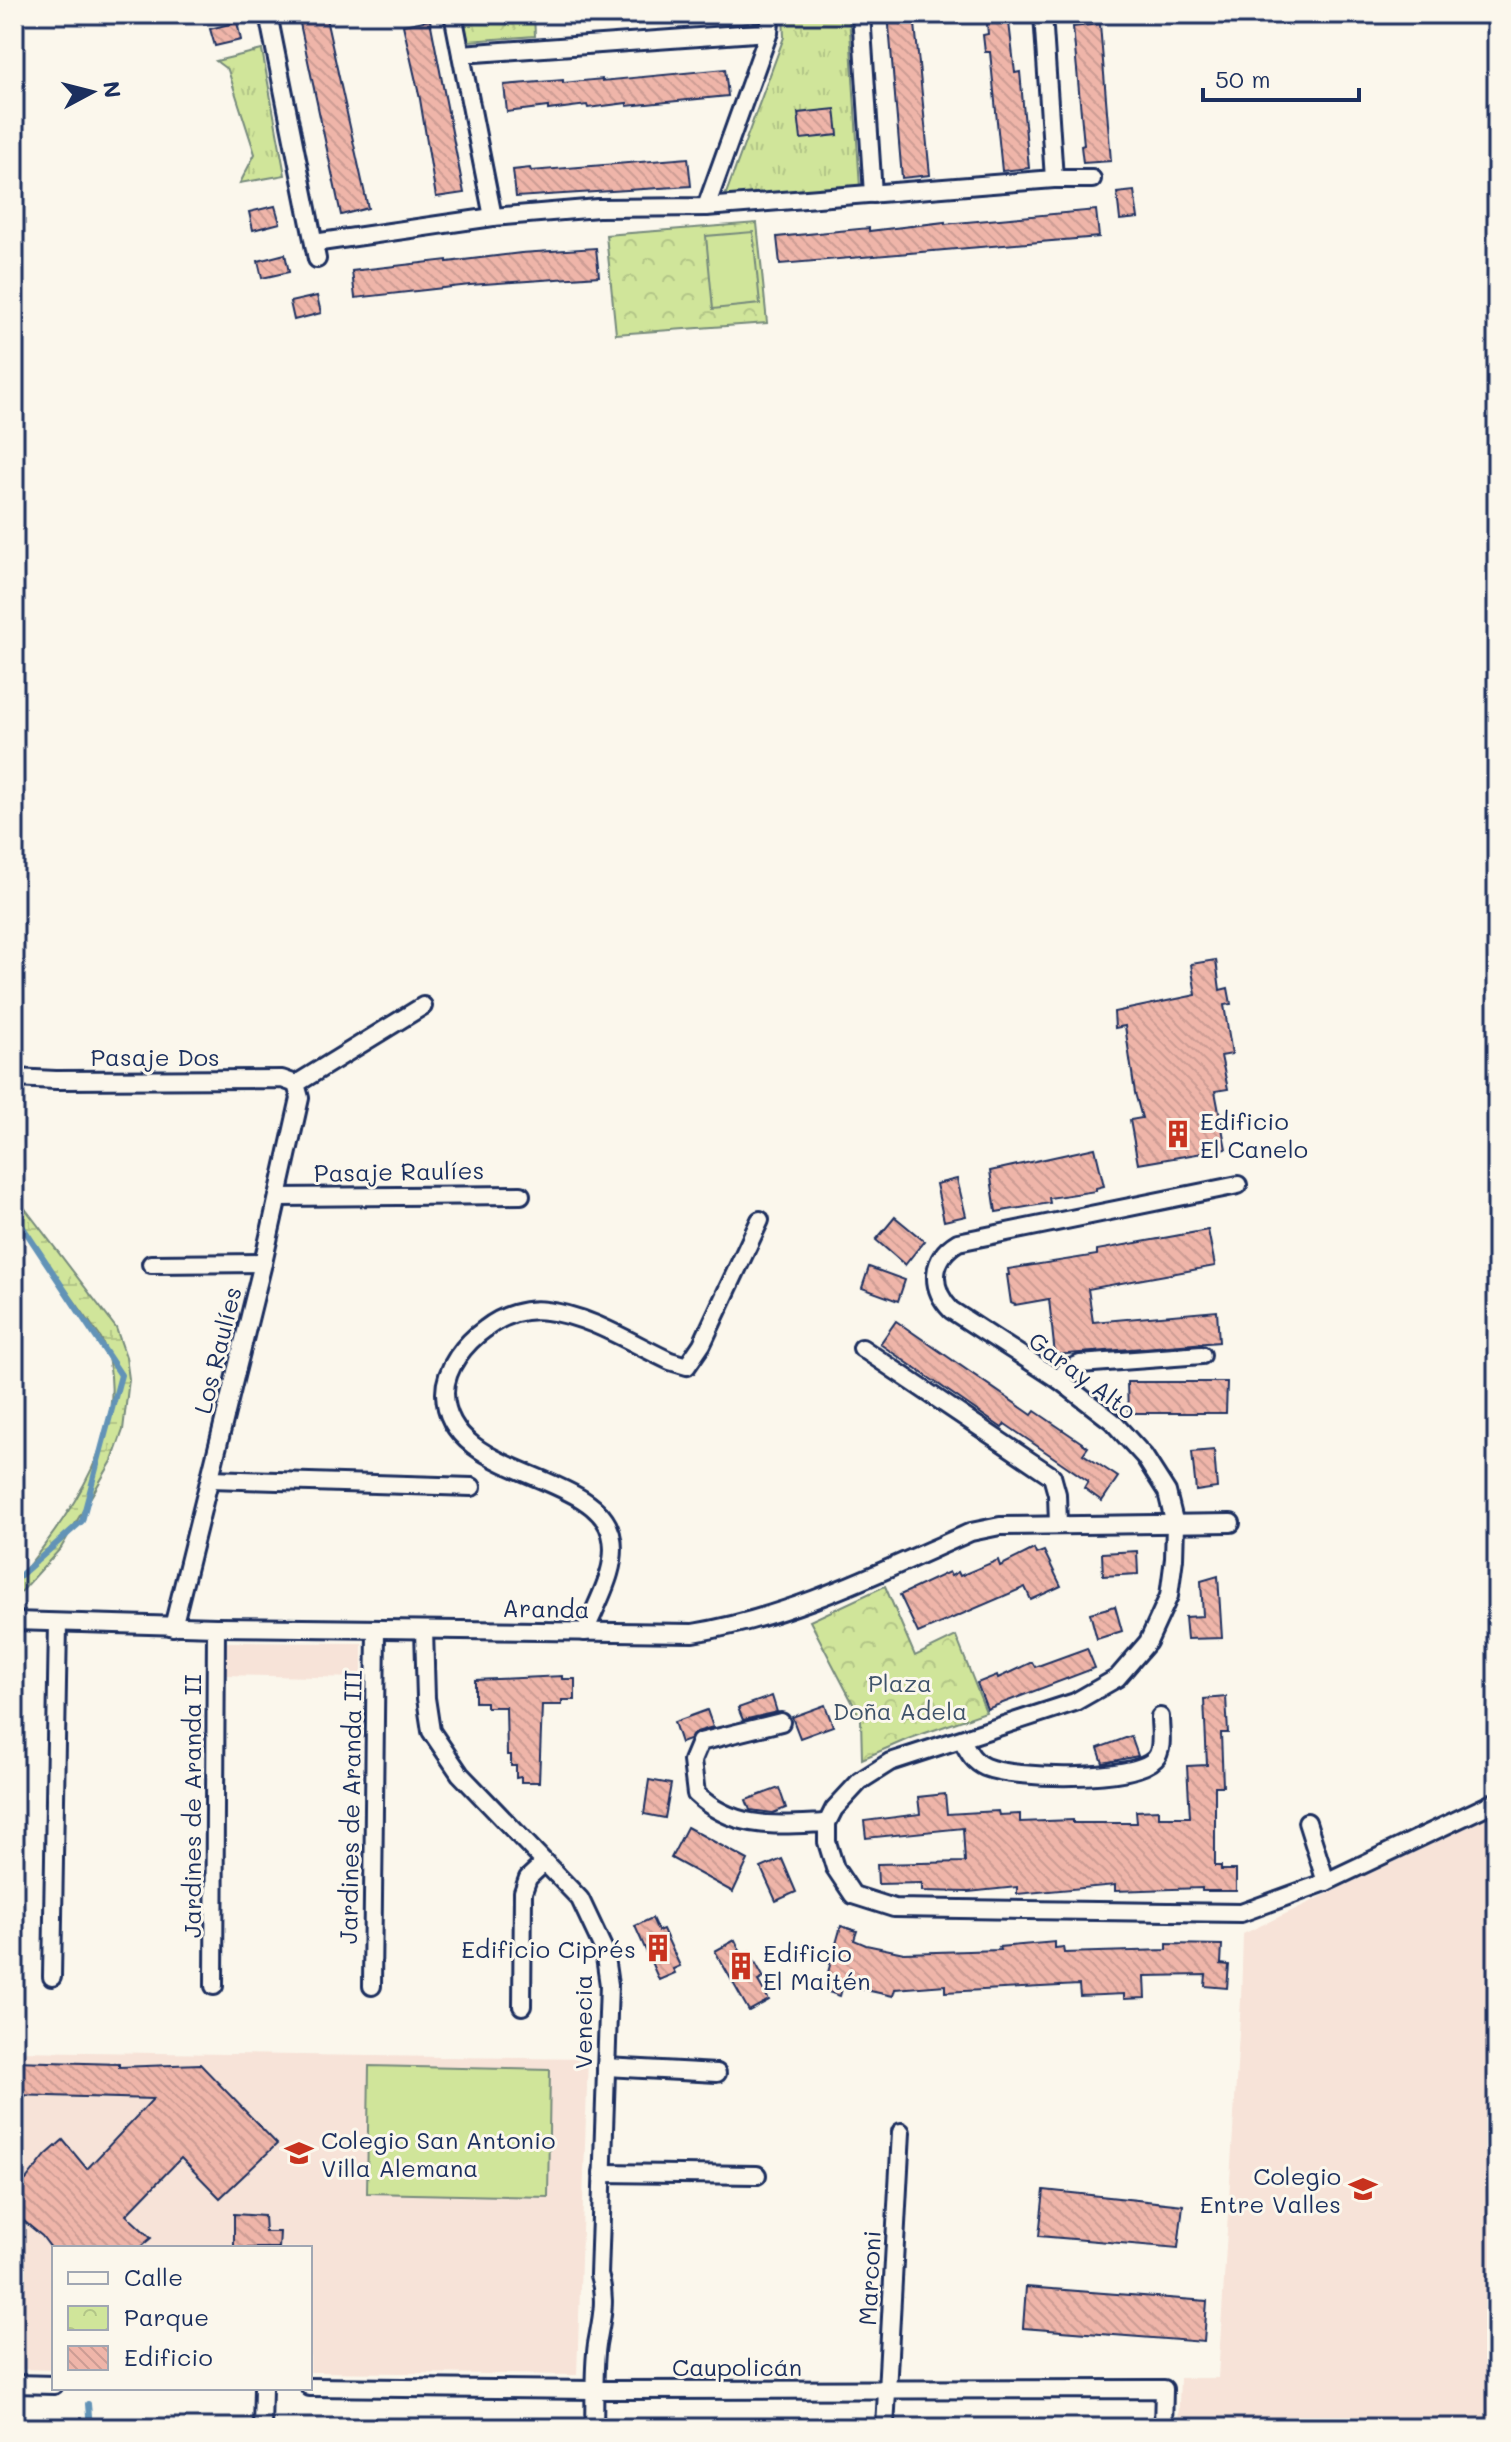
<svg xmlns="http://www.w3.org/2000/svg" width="1511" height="2442" viewBox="0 0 1511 2442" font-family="Mali,sans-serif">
<defs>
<pattern id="grass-tufts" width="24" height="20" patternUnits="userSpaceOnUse" patternTransform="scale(2)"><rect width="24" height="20" fill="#d0e59a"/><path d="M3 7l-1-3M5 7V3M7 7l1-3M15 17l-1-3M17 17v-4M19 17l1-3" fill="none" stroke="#b2c587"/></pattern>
<pattern id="wetland-marsh" width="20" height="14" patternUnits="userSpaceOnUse" patternTransform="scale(2)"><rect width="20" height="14" fill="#d0e59a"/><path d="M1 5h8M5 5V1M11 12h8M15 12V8" fill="none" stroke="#b2c587"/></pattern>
<pattern id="park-crowns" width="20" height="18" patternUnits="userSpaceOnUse" patternTransform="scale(2)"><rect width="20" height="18" fill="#d0e59a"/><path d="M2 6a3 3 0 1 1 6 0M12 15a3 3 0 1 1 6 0" fill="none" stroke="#b2c587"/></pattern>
<pattern id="building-back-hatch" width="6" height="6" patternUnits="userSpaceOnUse" patternTransform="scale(2)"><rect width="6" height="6" fill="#efb5a9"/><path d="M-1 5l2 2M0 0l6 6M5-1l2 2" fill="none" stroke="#cc9c94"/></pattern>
</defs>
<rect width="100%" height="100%" fill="#fbf7ec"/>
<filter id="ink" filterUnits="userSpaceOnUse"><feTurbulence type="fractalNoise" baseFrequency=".0125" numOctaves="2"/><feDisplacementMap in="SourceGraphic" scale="16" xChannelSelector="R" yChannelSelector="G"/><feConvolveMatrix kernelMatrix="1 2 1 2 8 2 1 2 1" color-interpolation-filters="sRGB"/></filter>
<g filter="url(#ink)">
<g fill="#f7e3d8">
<path d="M225,1642L362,1643V1678L224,1675Z"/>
<path d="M1497,1813V2428H1178L1180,2378H1218L1241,2000L1243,1934Z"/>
<path d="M14,2051L588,2059L577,2375L310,2372V2248H54V2370L14,2369Z"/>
</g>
<g fill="url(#grass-tufts)" stroke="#768a7c" stroke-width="2">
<path d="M783,14H849L860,187L724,199L784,37Z"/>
<path d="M262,50L285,175L240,183L255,154L228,70L216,61Z"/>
</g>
<path fill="url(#wetland-marsh)" stroke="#768a7c" stroke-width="2" d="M14,1194L116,1328L126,1357L129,1379L123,1430L112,1461L61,1548L14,1600V1583C67,1521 139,1423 101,1338L14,1217Z"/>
<g fill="url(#park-crowns)" stroke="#768a7c" stroke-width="2">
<path d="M463,14H534L535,36L468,41Z"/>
<path d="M757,223L767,323L616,334L606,235Z"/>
<path d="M885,1586L915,1656L956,1636L986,1712L908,1739L862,1759L861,1719L810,1621Z"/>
</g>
<g fill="#d0e59a" stroke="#768a7c" stroke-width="2">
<path d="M753,232L760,304L713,309L706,236Z"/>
<path d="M369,2066L550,2070L548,2197L367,2193Z"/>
</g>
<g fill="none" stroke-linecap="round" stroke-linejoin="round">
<g stroke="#6293b7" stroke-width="6">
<path d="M14,1214L121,1375L82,1521L14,1581"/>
<path d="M88,2404L90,2428"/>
</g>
</g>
<g fill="url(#building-back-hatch)" stroke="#1b2f5e" stroke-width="2">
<path d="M298,14H325L368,208L341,215Z"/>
<path d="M888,14H914L930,175L902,178Z"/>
<path d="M986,14H1008L1015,73L1020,72L1029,168L1002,171L990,52H985L983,35L988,34Z"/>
<path d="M430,20L464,193L436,197L420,99L403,25Z"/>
<path d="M237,22L241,40L215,46L210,29Z"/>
<path d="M1100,24L1111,161L1083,163L1081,146L1084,145L1073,27Z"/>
<path d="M725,69L728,96L627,106V103L588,108L587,105L548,110V107L507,112L504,85L563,80V83L602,79V81Z"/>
<path d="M835,109L838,135L801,139L798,113Z"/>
<path d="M688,158L691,186L516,197L513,170L530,168L531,171Z"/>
<path d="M1134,191L1138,218L1120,220L1117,193Z"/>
<path d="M275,206L280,223L253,230L249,212Z"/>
<path d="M1096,210L1099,237L780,264L777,237L869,228V231L945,222V224Z"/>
<path d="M596,248L599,276L470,285L355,298L352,271L447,260V262L521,253Z"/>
<path d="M285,254L289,272L262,278L258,261Z"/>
<path d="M317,296L321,313L294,320L290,302Z"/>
<path d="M1216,960L1220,990L1228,988L1231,1004L1224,1005L1232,1054L1221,1056L1228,1089L1215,1091L1226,1149L1138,1164L1130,1120L1142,1118L1135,1093L1125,1026L1115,1028L1114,1012L1196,995L1191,964Z"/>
<path d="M1095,1148L1104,1186L1096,1188V1191L1049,1198L1050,1203L996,1212L990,1171Z"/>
<path d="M957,1179L966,1216L944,1221L936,1184Z"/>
<path d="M895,1217L924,1241L905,1265L876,1240Z"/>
<path d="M1208,1230L1215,1266L1088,1289L1093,1322L1217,1311L1219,1342L1055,1355L1049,1299L1015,1305L1011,1303L1007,1275H1009L1008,1269L1097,1255V1250Z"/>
<path d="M869,1267L905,1280L898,1301L862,1288Z"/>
<path d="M896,1321L1032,1415L1035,1411L1088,1447L1083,1454L1118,1477L1102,1501L1084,1488L1088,1481L1005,1424L1002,1428L880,1344Z"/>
<path d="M1127,1382H1227L1226,1413H1128Z"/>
<path d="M1214,1450L1217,1488L1196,1491L1192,1452Z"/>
<path d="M1034,1549L1036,1554L1044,1551L1061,1586L1031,1600L1025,1587L918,1633L900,1595L949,1572L951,1576L958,1572L960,1576L998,1560L1000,1566Z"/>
<path d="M1137,1551L1138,1574L1103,1576L1102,1553Z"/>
<path d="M1218,1576L1222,1638L1187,1639L1185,1617L1203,1616L1201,1581Z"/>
<path d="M1115,1606L1122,1631L1097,1639L1090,1613Z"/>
<path d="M1087,1648L1095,1668L987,1709L977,1683L997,1675L998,1678L1032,1662L1035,1667Z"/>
<path d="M562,1676V1679H575V1700H562V1705H542L539,1782H521V1777L516,1778V1766H511V1755H507L506,1707H486V1702H475V1680Z"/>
<path d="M772,1696L777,1712L743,1720L738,1708Z"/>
<path d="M1226,1697L1228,1733H1221L1223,1786H1215V1866H1221V1870H1236V1891H1202V1888L1115,1891V1885L1017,1894V1887L968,1892L922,1891V1883L878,1884L877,1864L965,1862L963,1828L866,1838L864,1821L920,1814L918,1797L945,1794L947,1814L998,1811L999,1815L1020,1814V1822L1073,1820V1823H1137L1136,1811L1159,1810V1817H1190L1187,1766L1207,1765L1204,1699Z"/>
<path d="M825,1705L833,1726L800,1738L792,1717Z"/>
<path d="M707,1710L713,1727L697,1732L689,1740L681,1743L674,1722Z"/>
<path d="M1131,1736L1138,1756L1103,1763L1098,1748Z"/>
<path d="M649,1780L671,1784L665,1818L644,1814Z"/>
<path d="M779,1788L786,1808L773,1813L750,1810L746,1800Z"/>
<path d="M687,1827L748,1860L733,1892L671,1858Z"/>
<path d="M782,1859L796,1892L776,1901L761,1868Z"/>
<path d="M652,1918L658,1931L663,1929L680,1966L673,1969L675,1973L659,1980L635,1926Z"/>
<path d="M841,1926L857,1931L854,1940L866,1945L904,1953L1000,1950L999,1947L1055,1942V1948L1063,1947L1064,1953L1167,1950V1944L1222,1945L1221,1964L1229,1965L1227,1988L1205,1986L1206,1975L1144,1976L1145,1998L1124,1999V1994L1080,1996L1079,1985L945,1992V1985L895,1989L893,1996L843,1985L840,1996L823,1990Z"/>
<path d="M735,1940L742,1955L749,1951L764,1978L758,1981L769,2000L749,2011L715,1951Z"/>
<path d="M14,2061L119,2064V2067L200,2064L277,2144L220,2198L181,2158L126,2215L151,2238L139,2248H51L42,2236L14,2213V2173L26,2180L46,2155L63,2140L87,2169L153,2099L14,2095Z"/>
<path d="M1044,2190L1183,2205L1178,2248L1039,2236Z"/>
<path d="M234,2214L264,2216L265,2232H280L279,2248H234Z"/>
<path d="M1026,2287L1207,2301L1204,2342L1023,2328Z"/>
</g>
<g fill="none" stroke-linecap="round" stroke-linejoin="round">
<defs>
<g id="minor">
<path d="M268,14L317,259"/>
<path d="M453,14L493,217"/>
<path d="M861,14L873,194"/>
<path d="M1043,14L1054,179"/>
<path d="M461,54L769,32"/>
<path d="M706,207L769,32L771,14"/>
<path d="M314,243L493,217L598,208L706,207L1054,179H1092"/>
<path d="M14,1078L56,1080L282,1079L296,1084"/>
<path d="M296,1084L423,1006"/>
<path d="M1238,1185L958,1242C931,1258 929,1287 951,1310L1059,1380L1112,1421L1144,1456L1167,1492L1175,1525L1174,1558L1169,1596L1148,1642L1117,1678L1075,1702L890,1762L860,1781L834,1809L827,1823V1842L835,1868L853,1895L894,1908L1241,1913L1326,1882L1497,1801"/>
<path d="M278,1197L521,1195"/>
<path d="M151,1264L263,1263"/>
<path d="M862,1348L1052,1476L1057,1494L1058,1524"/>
<path d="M1059,1380L1066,1370L1080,1364L1202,1355"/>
<path d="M211,1479L472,1487"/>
<path d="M14,1621L216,1627L693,1633C791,1617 880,1572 971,1532L1000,1526L1231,1523"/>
<path d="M173,1627L263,1263L300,1098L296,1084"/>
<path d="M424,1630L426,1698L431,1731L460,1774L580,1899L604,1950L609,1985L599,2275C607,2299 601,2321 597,2344C593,2372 595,2401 594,2428"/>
<path d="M585,1632C596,1604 620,1566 611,1534C594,1470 446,1478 445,1393C445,1368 465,1343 485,1329C503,1315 525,1308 547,1311C588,1315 633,1344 670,1361L687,1366L702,1344L760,1220"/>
<path d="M781,1722L700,1742L692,1761L696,1794C735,1831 778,1825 827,1823"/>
<path d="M962,1740C968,1751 973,1762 985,1767C1014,1779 1133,1782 1155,1759C1164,1750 1160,1730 1160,1717"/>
<path d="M1307,1822L1326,1882"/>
<path d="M52,1977L58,1623"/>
<path d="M214,1986L216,1627"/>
<path d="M372,1986L376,1629"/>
<path d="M522,2006L523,1892L528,1878L544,1863"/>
<path d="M606,2067L717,2073"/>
<path d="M602,2173L757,2175"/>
<path d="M14,2384L54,2385"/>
<path d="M310,2387L595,2390L1164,2389L1163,2428"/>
<path d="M262,2428L263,2388"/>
<path d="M885,2428L901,2132"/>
</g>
</defs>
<use href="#minor" stroke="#1b2f5e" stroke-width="22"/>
<use href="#minor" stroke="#fbf7ec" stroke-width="16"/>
</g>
</g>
<defs>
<symbol id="building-bare" viewBox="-9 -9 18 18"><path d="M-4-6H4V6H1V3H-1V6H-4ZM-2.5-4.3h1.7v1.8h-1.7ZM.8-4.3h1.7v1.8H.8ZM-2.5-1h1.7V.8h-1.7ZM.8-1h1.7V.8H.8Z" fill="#c8321e" stroke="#fbf7ec" stroke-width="2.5" paint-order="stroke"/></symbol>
<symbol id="school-bare" viewBox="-9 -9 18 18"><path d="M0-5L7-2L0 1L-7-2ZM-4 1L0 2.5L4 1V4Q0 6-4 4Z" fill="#c8321e" stroke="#fbf7ec" stroke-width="2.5" paint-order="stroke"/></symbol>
</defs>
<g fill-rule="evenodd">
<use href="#building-bare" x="1158" y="1114" width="40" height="40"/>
<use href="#building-bare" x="638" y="1928" width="40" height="40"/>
<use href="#building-bare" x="721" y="1946" width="40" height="40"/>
<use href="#school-bare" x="279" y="2133" width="40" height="40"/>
<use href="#school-bare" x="1343" y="2169" width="40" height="40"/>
</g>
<g text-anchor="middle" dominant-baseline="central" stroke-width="6" stroke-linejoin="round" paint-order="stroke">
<g font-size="24" fill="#1b2f5e" stroke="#fbf7ec">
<text x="155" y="1056">Pasaje Dos</text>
<text transform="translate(399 1171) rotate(-1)">Pasaje Raulíes</text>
<text transform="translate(217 1350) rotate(-76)">Los Raulíes</text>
<text transform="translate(1083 1375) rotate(37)">Garay Alto</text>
<text transform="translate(546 1608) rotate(1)">Aranda</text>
<text transform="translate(191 1806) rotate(-90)">Jardines de Aranda II</text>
<text transform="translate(350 1807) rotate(-89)">Jardines de Aranda III</text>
<text transform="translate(582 2022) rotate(-90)">Venecia</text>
<text transform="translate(869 2278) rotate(-87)">Marconi</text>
<text x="737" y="2366">Caupolicán</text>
</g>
<g font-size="24" fill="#1b2f5e" stroke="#fbf7ec" text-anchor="start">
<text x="1200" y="1120">Edificio<tspan x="1200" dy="28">El Canelo</tspan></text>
<text x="636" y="1948" text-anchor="end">Edificio Ciprés</text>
<text x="763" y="1952">Edificio<tspan x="763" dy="28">El Maitén</tspan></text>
<text x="321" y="2139">Colegio San Antonio<tspan x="321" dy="28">Villa Alemana</tspan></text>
<text x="1341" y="2175" text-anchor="end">Colegio<tspan x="1341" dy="28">Entre Valles</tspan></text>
</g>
<g font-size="24" fill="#3f536a" stroke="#fbf7ec">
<text x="900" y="1682">Plaza<tspan x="900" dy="28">Doña Adela</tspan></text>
</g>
</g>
<rect width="1511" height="2442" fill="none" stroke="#fbf7ec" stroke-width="48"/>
<rect x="24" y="24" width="1463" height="2394" fill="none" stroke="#1b2f5e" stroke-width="3" filter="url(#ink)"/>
<rect x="52" y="2246" width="260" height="144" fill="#fbf7ec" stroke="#a1a7b3" stroke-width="2"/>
<rect x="68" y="2272" width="40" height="12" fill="#fbf7ec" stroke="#a1a7b3" stroke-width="2"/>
<text x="124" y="2286" font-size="24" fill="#1b2f5e">Calle</text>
<rect x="68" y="2306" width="40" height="24" fill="url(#park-crowns)" stroke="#a1a7b3" stroke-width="2"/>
<text x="124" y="2326" font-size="24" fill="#1b2f5e">Parque</text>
<rect x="68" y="2346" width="40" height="24" fill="url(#building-back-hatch)" stroke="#a1a7b3" stroke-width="2"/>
<text x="124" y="2366" font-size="24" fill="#1b2f5e">Edificio</text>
<g transform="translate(92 92) rotate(83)" stroke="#fbf7ec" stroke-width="6" paint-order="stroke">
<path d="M0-6L14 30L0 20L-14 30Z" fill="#1b2f5e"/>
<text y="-12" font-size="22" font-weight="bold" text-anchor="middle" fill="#1b2f5e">N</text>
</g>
<path d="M1203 88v12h156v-12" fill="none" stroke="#1b2f5e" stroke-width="4"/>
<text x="1215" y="88" font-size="24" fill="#1b2f5e" stroke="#fbf7ec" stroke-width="6" paint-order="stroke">50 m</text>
</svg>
